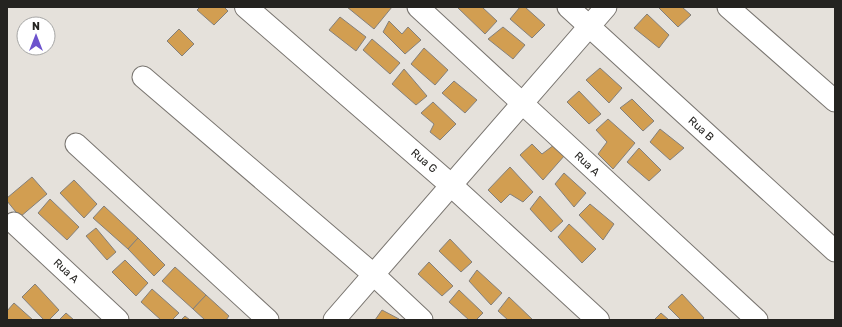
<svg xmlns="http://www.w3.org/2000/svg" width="842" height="327" viewBox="0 0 842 327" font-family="Rubik,sans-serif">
<rect width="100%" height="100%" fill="#e5e1db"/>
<g fill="#d29e51" stroke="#84807b">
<path d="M200,7H224L228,11L214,25L197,10Z"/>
<path d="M347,7H392L374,29Z"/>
<path d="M457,7H482L497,21L485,34Z"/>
<path d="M520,7H525L545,25L532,38L510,19Z"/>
<path d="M658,7H682L691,15L678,27Z"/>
<path d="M647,14L669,35L659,48L634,28Z"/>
<path d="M340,17L366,37L356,51L329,30Z"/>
<path d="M389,21L402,34L408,27L421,40L405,54L383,32Z"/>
<path d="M503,27L525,45L513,59L488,39Z"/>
<path d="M179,29L194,44L182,56L167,41Z"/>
<path d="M372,39L400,63L390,74L363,50Z"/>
<path d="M424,48L448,70L435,85L411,64Z"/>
<path d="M600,68L622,88L609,103L586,80Z"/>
<path d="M404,69L427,96L416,105L392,84Z"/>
<path d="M454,81L477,100L465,113L442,93Z"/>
<path d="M579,91L601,114L589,124L567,102Z"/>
<path d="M632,99L654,121L643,131L620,108Z"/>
<path d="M433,102L456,124L440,140L430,132L434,124L421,113Z"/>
<path d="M608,119L635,143L613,169L598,154L607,142L596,130Z"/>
<path d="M660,129L684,148L670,160L650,142Z"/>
<path d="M532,144L542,154L554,145L565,155L543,180L520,155Z"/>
<path d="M639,148L661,170L649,181L627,162Z"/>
<path d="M510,167L533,192L523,202L510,194L501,203L488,190Z"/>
<path d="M564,173L586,193L574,207L555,184Z"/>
<path d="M32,177L47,194L20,217L7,201V198Z"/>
<path d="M74,180L97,204L84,218L60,193Z"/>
<path d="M540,196L563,221L551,232L530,209Z"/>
<path d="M50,199L79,227L67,240L38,213Z"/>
<path d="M590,204L614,224L603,240L579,215Z"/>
<path d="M104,206L138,238L128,249L93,218Z"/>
<path d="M569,224L596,249L582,263L558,237Z"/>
<path d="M96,228L116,252L107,260L86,236Z"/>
<path d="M138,238L165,265L154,276L128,249Z"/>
<path d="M450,239L472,262L461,272L439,251Z"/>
<path d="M125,260L148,283L136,296L112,272Z"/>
<path d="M429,262L453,286L442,296L418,274Z"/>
<path d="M175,267L206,295L193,309L162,281Z"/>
<path d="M477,270L502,293L491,305L469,281Z"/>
<path d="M35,284L59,310L49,320H44L22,297Z"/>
<path d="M152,289L179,313L172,320H161L141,302Z"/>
<path d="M459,290L483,313L476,320H469L449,302Z"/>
<path d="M682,294L704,318L702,320H681L668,307Z"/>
<path d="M206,295L229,316L226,320H205L193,309Z"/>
<path d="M509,297L533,320H508L498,311Z"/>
<path d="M14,303L33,320H7V311Z"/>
<path d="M382,310L399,319L398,320H375Z"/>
<path d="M66,313L74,320H59Z"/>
<path d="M661,313L669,320H654Z"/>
<path d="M185,316L190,320H181Z"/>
</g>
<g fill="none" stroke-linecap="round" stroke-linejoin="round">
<defs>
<g id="minor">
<path d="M418,7L757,320"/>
<path d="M568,7L835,251"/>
<path d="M728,7L835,101"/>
<path d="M143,77L373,274L422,320"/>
<path d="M76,144L268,320"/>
<path d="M14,223L118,320"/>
<path d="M334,320L606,7"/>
</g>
<path id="tertiary" d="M246,7L452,186L598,320"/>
</defs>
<use href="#minor" stroke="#797570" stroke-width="23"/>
<use href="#tertiary" stroke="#797570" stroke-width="24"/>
<use href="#minor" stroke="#fff" stroke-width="21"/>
<use href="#tertiary" stroke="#fff" stroke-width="22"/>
</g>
<g text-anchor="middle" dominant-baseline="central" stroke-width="4" stroke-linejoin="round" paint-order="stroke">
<g font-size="11" fill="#242320" stroke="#fff">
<text transform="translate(701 129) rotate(42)">Rua B</text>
<text transform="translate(424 161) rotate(41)">Rua G</text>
<text transform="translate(587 164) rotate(43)">Rua A</text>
<text transform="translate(66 271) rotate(43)">Rua A</text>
</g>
</g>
<rect width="842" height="327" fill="none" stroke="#242320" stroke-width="16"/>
<g transform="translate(36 36)"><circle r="19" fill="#ffffff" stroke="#a7a7a6"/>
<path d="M0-3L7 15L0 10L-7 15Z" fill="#6d53cd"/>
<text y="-6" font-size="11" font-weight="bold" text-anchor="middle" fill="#242320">N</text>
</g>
</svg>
